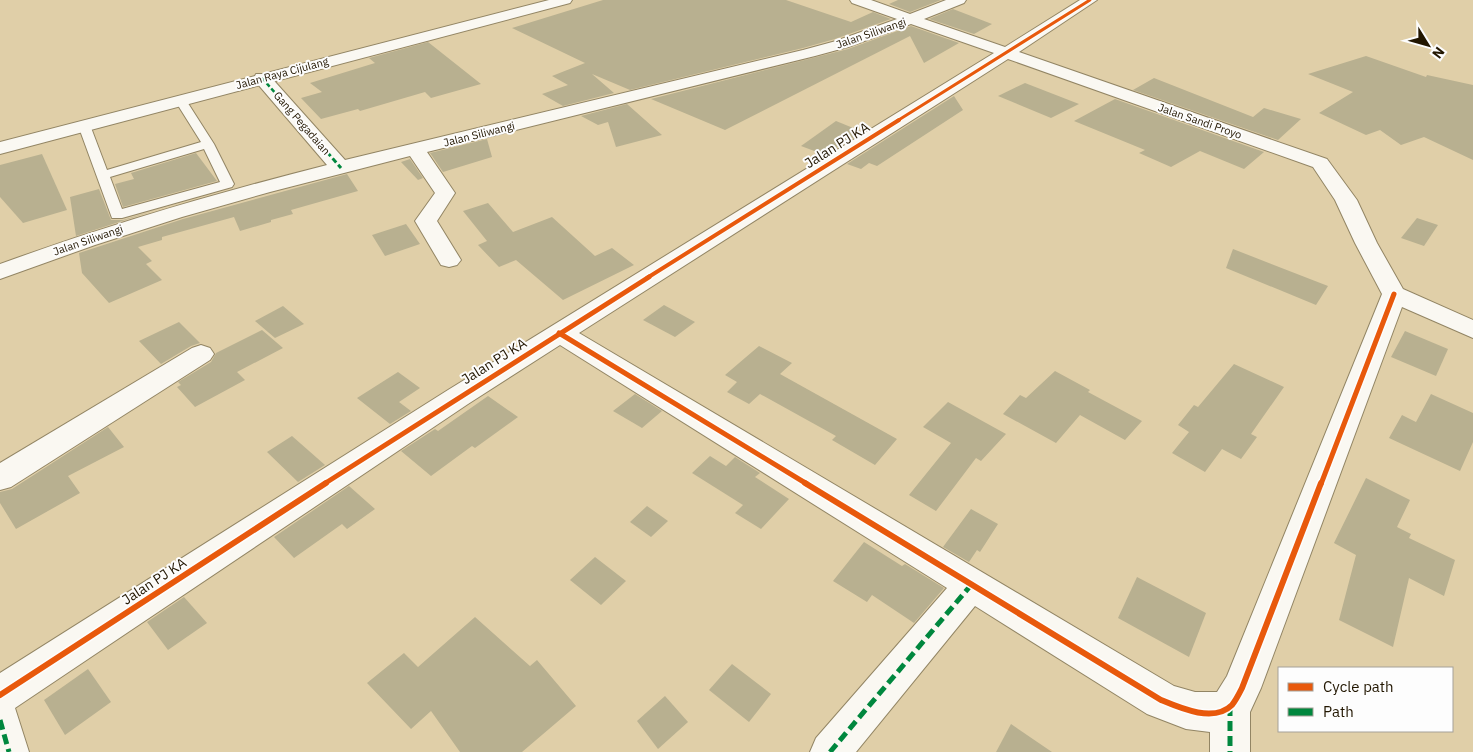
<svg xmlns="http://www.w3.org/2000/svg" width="1473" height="752" viewBox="0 0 1473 752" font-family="'IBM Plex Sans',sans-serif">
<rect width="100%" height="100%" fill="#e0cfa8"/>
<g fill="#b8b090">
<path d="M603,0H786L851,22L873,12L891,19L835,39L803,48L630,90L592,74L614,93L563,106L542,94L568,85L552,76L585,63L512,28Z"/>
<path d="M898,0H941L910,12L889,4Z"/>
<path d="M953,9L992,24L974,34L929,19Z"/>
<path d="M911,26L959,43L924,63L910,36L725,130L651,99L848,49Z"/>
<path d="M428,42L481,84L431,98L425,92L360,111L358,109L321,119L301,98L322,92L310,83L375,63L369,58Z"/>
<path d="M1366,56L1426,77L1427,75L1473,85V160L1424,137L1401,145L1380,130L1366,135L1319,113L1353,92L1308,74Z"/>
<path d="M1154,78L1253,117L1264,108L1301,119L1278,140L1133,90Z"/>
<path d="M1025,83L1079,104L1051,118L998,96Z"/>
<path d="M954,96L963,110L877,166L869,163L861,169L847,164Z"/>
<path d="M1115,99L1264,152L1244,169L1200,151L1171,167L1139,153L1145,150L1074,121Z"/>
<path d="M627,104L662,135L616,147L608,122L598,125L581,116Z"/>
<path d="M836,121L863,132L825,155L801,146Z"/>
<path d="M487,139L492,157L443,172L430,153Z"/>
<path d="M196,153L217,181L123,207L115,184L134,179L131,173Z"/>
<path d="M42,154L67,210L23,223L0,197V165Z"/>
<path d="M410,159L423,178L418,180L401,162Z"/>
<path d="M347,174L358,191L291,210L293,214L271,220V222L240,231L234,217L162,237V240L138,247L152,261L146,264L162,280L109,303L82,273L79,253L183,219Z"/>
<path d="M99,189L111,220H123L156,210L76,236L70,197Z"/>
<path d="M488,203L513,232L552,217L595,256L612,248L634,265L563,300L516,260L499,267L478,245L487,241L463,211Z"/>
<path d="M1417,218L1438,225L1424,246L1401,238Z"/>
<path d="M406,224L420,244L385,256L372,235Z"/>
<path d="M1233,249L1328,286L1316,305L1226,268Z"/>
<path d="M664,305L695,322L675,337L643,320Z"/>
<path d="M283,306L304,324L275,338L255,321Z"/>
<path d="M179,322L200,343L191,346L161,364L139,341Z"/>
<path d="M262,330L283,348L237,372L245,380L195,407L177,387L181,385L178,382L211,362L216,353Z"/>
<path d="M1405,331L1448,349L1436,376L1391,357Z"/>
<path d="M759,346L792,363L780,374L897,439L875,465L832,440L836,436L760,394L749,404L727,392L737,382L725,375Z"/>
<path d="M1234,364L1284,387L1251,434L1257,437L1241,459L1222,449L1205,472L1172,453L1189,432L1178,425L1194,405L1198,407Z"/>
<path d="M1055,371L1090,390L1088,392L1142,421L1125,440L1080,415L1056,443L1003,414L1020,395L1026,398Z"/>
<path d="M398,372L420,388L399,402L411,411L390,424L357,398Z"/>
<path d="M635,394L662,411L642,428L613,411Z"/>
<path d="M1431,394L1473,413V442L1460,471L1389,438L1402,415L1416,422Z"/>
<path d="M488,396L518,417L475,448L472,446L431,476L401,451L435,429L438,431Z"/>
<path d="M948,402L1006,434L981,461L976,458L936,511L909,495L951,443L923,427Z"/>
<path d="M108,427L124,447L68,476L80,493L16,529L0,503V492L12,489Z"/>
<path d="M292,436L325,465L298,482L267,452Z"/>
<path d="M710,456L726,466L735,457L760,473L755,477L789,499L761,529L735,513L743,505L692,473Z"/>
<path d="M1366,478L1410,500L1397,527L1411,534L1409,538L1455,560L1444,596L1409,578L1393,647L1339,620L1356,555L1334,543Z"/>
<path d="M349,486L375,509L347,529L342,524L294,558L274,537Z"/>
<path d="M647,506L668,521L651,537L630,522Z"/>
<path d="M971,509L998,524L980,552L977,550L969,562L943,547Z"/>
<path d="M864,542L902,566L905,564L944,588L914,623L872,595L867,602L833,581Z"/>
<path d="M595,557L626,581L601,605L570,580Z"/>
<path d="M1137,577L1206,613L1189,657L1118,618Z"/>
<path d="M184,597L207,623L168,650L147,622Z"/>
<path d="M475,617L530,666L537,660L576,706L522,752H460L431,711L411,729L367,683L404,653L418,667Z"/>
<path d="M732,664L771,694L749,722L709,690Z"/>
<path d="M88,669L111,702L65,735L44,700Z"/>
<path d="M665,696L688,722L658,749L637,721Z"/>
<path d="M1011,724L1052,752H996Z"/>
</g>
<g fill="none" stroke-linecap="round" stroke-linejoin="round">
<defs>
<path id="service" d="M180,96L184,97L214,144L234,184L232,187L122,218H112L78,125L84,121L90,125L107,170L201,142L174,99ZM204,149L220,182L122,209L110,177Z"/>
<g id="minor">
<path d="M850,0H871L910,14L946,0H966L964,3L924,19L1005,47L1080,0H1097L1019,52L1327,159L1357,200L1377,243L1403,289L1473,320V338L1402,307L1261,688L1250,712V752H1210V732L1186,729L1147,714L975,606L856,752H810L816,738L947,588L560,345L468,404L15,708L29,752H0V673L448,390L994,53L911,24L848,47L815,56L427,152L455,193L437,221L461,260L457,265L449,267L441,265L415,221L435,193L410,156L270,192L182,217L95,245L0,279V264C108,225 216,193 327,165L256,82L254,78L256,74H268L345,160L803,50L836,41L897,19L852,3ZM1008,59L1313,167L1335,200L1355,243L1382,294L1227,676L1217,692H1195L1174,686L579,333Z"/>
<path d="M201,345L210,348L214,354L210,360L11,487L0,490V463L192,348Z"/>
</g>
<path id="trunk" d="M549,0H572L570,3L0,154V142Z"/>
</defs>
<use href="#service" stroke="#928564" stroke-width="2"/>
<use href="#minor" stroke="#928564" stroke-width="2"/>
<use href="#trunk" stroke="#928564" stroke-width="2"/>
<use href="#service" fill="#faf8f2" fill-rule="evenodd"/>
<use href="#minor" fill="#faf8f2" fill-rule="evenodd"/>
<use href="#trunk" fill="#faf8f2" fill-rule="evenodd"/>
<path stroke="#00873e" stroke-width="2.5" stroke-dasharray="4.5 2.5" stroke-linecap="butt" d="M262,78L300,121"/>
<path stroke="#00873e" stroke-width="3" stroke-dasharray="5.5 3" stroke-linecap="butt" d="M299,120L341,168"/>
<g stroke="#00873e" stroke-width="5" stroke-dasharray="10 5" stroke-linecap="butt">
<path d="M1230,706V752"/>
<path d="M0,720L9,752"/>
<path d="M830,752L971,585"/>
</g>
<defs>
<path id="cycleway-far3" d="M897,121L1090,0"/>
<path id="cycleway-far2" d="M647,278L899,120"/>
<g id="cycleway-far1">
<path d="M559,333L807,484"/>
<path d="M324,484L649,277"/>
<path d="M1321,484L1394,294"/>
</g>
<g id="cycleway">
<path d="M805,483L1161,700C1180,708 1214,723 1232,705C1236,700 1239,694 1242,688L1321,483"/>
<path d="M0,695L326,483"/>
</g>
</defs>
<use href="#cycleway-far3" stroke="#fdfdfd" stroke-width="5"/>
<use href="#cycleway-far2" stroke="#fdfdfd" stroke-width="6"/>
<use href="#cycleway-far1" stroke="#fdfdfd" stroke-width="8"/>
<use href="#cycleway" stroke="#fdfdfd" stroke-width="9"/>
<use href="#cycleway-far3" stroke="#e8590c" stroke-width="3"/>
<use href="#cycleway-far2" stroke="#e8590c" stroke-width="4"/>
<use href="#cycleway-far1" stroke="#e8590c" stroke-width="5"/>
<use href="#cycleway" stroke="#e8590c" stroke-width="6"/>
</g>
<g text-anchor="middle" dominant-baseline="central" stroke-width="4" stroke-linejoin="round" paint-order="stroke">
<g font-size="11" fill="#221600" stroke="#fdfdfd">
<text transform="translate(871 33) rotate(-19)">Jalan Siliwangi</text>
<text transform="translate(282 73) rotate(-15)">Jalan Raya Cijulang</text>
<text transform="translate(1200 121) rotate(19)">Jalan Sandi Proyo</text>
<text transform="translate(302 123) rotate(49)">Gang Pegadaian</text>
<text transform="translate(479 134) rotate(-14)">Jalan Siliwangi</text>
<text transform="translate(88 240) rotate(-19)">Jalan Siliwangi</text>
</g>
<g font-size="14" fill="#221600" stroke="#fdfdfd">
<text transform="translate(837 145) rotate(-32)">Jalan PJ KA</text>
<text transform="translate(494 361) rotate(-32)">Jalan PJ KA</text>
<text transform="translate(154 581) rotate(-33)">Jalan PJ KA</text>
</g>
</g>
<rect x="1278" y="667" width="175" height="65" fill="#fdfdfd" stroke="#a5a198"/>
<rect x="1288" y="683" width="25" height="8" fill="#e8590c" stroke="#a5a198"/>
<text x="1323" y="692" font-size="15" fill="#221600">Cycle path</text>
<rect x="1288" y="708" width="25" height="8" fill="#00873e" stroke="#a5a198"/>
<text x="1323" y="717" font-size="15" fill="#221600">Path</text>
<g transform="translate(1428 45) rotate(127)" stroke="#fdfdfd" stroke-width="4" paint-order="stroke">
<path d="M0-4L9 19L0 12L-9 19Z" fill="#221600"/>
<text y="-8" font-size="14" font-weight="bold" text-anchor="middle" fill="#221600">N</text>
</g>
</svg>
